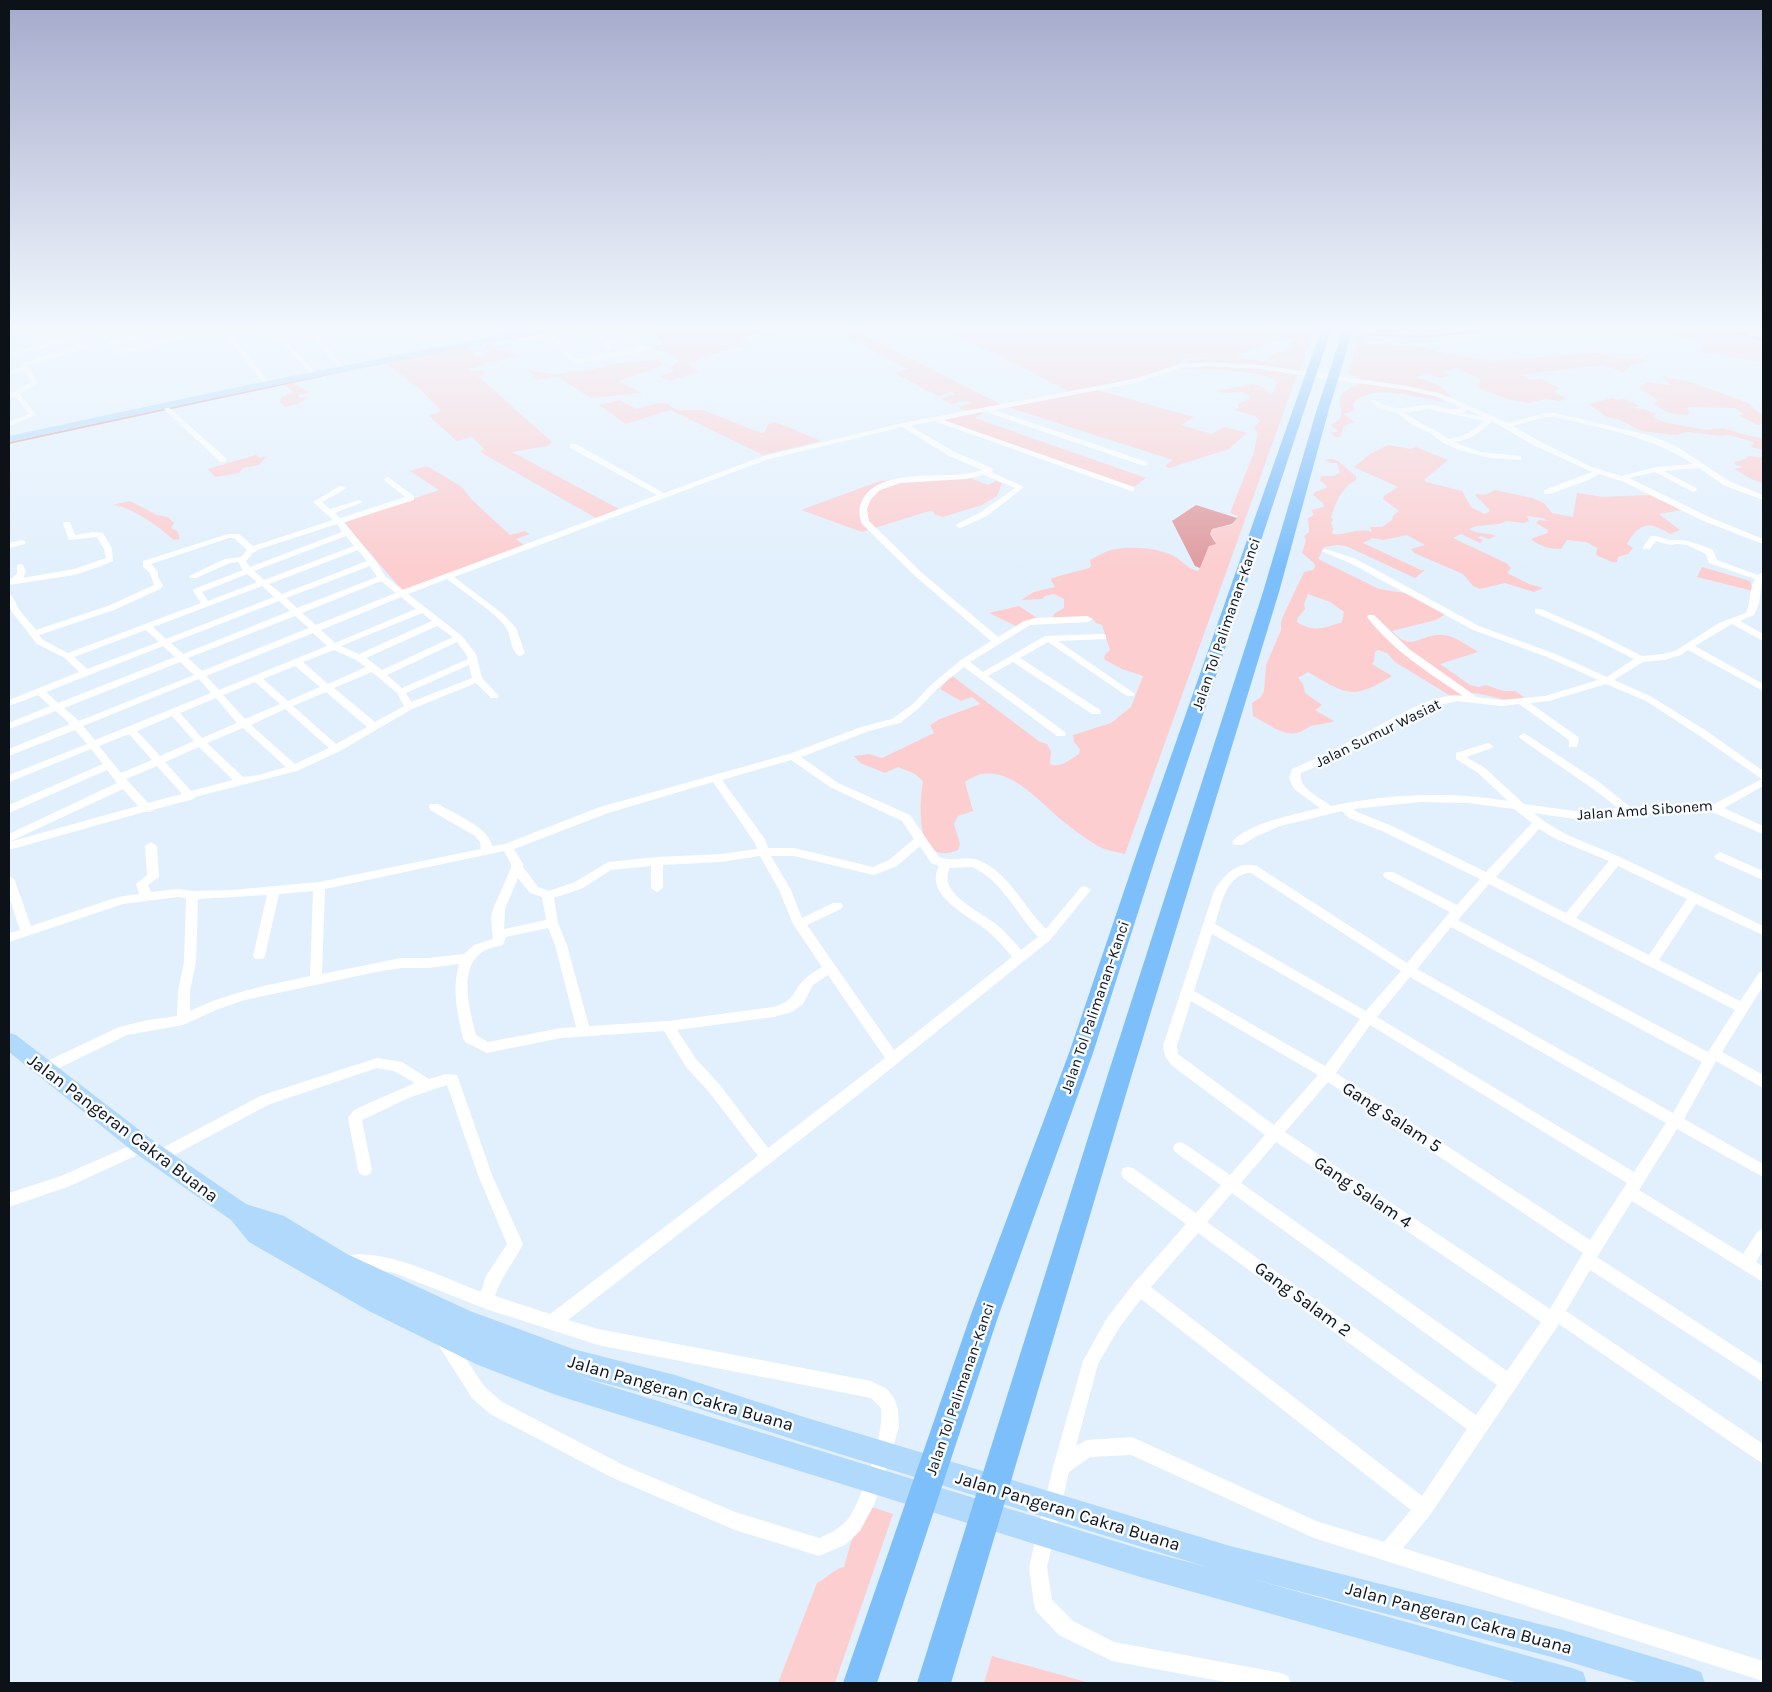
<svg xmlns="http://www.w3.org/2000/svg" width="1772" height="1692" viewBox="0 0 1772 1692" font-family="Karla,sans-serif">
<rect width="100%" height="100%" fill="#e2f0fd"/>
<g fill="#fcced0" fill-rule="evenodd">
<path d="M652,330H777L782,333L764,338L758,334L740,338L749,345L711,354L688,364L699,372L669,381L660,376L674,371L669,368L679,361C672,353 661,350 650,349V347L663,344Z"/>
<path d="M939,330H1314L1299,372L1269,367L1184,363C1205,353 1257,360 1281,364L1268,360L1271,355L1292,348L1295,337L1272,342L1238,354L1242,358L1206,357L1183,359L1177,365L1145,377L1069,392L999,355Z"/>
<path d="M1360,330H1396L1392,334H1368L1366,337L1385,339L1377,342L1365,339V342L1371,344L1420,346L1439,352L1492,361L1595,353L1620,358L1643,359L1646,362L1632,364L1624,372L1602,365L1521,375L1530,380L1541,379L1559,388L1554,392L1566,398L1560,401L1545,399L1529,403L1508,399L1480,389L1479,385L1481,379L1456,368L1444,371L1449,376L1439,378L1427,373L1417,377L1440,386L1453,399L1413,387L1364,381L1349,373Z"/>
<path d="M1677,330H1734L1763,339V362L1705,353L1701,349L1704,346L1703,344L1671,333Z"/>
<path d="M859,334L874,340L1002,405L968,412L958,407L971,403L965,400L951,404L941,399L955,394L951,392L938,396L895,373L908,369L844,335Z"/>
<path d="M492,344L498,351H509L518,357L485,363V365L468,369L471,372L484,370L486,375L478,376L552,442L548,446L512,452L619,509L596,518L480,452L484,449L472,437L457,441L429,416L441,411L420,389L386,364L469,347L474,355L479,356L490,352L485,345Z"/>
<path d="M658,359L663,364L652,370L618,381L642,393L591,398L557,376L537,380L528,370C539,371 549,375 560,374C567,373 573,370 581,372C593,370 606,365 619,363C633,362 645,362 658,359Z"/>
<path d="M1227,365L1277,370L1297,375L1125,854C1116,852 1104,850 1096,845C1083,837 1071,828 1059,818C1034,796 1000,756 965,782L973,811L958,816L954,824L960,844L958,850C915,868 919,806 923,781L915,774L898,767L885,773L860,763L854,756L869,754L882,758L934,733L930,725L940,719L980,704L972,697L961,701L940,689L951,675L1040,742L1047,744L1051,752L1050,764C1060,769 1070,759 1079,754L1080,749L1074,742L1073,735L1111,723L1131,707L1143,676L1122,669L1105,660L1104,656L1110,650L1102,625L1096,623L1092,618H1052L1054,614L1064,608V599L1054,594L1045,596L1042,599L1021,600L1034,592L1055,587L1051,580L1052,578L1089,568L1091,566L1090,560C1098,556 1107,550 1116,549C1133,546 1159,548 1174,556C1183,561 1188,569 1198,571L1200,568L1209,546L1215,540L1210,534L1212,529L1232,525L1238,516L1230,513L1253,455L1258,434L1254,428L1260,421L1255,416L1234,410L1239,408L1238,404L1249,399V396C1238,387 1229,397 1217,391L1252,384L1259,385L1271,393L1274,392L1277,382C1266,369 1198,370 1178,368Z"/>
<path d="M1665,377L1691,382L1748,403L1763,416L1761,425H1757L1739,415L1744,414L1735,408L1689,407L1687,409L1689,412L1688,415C1671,414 1668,414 1654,404L1658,400L1639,388L1647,382L1669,385V383L1663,378Z"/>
<path d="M293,383L300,388L309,391L308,393L299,395V398L309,397L298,404L285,407L280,401L282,397L294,392L284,385Z"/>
<path d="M1360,383C1377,385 1435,391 1445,402C1421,399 1371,381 1353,404L1355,410L1344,414L1354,422L1343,427L1341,437H1335L1331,433L1339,431L1331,426L1341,418C1343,409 1336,398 1345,391C1349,388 1355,387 1360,383Z"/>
<path d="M1097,390L1194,417L1181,425L1212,434L1224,427L1247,433L1229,449L1169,468L1165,466L1173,460L1007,407Z"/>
<path d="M1612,398L1618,400L1624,399L1639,406L1634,408L1644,409L1656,414L1652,417L1664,422L1705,430L1722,428L1749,436L1762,438L1763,450L1751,447L1754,443L1753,442L1729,435L1721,436L1688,432L1676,435L1641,431L1620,420L1607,417L1589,404Z"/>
<path d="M620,400L636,409L658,403H666L677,410H703L761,433L765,432L768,424L776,422L821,441L763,455L670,410L626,424L599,405Z"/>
<path d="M979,412L983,413L975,418L1146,478L1134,487L940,419Z"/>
<path d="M1388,445L1411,449L1416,447L1448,460L1424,480L1426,482L1462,491L1471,507L1484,514L1489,512V509L1475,495L1476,494L1485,495L1495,490L1532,498L1544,503L1552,513L1573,517L1577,493L1603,497L1650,495L1682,510L1659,514L1680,530L1670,534C1649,521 1640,522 1627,544L1633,548L1628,554L1618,557L1617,562H1612L1596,555L1597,548L1586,542L1567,540L1561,549C1550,549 1539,546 1531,539L1547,533L1548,530L1536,523L1539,520L1549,521L1542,518L1527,516L1529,521L1524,523L1507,521L1499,524L1477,526L1469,529C1477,535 1486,532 1496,536L1489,539L1481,536L1478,538L1483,540L1480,543L1461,534L1453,538L1506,563L1511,568L1507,573L1529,584L1543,588L1534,592L1505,583L1480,589L1473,586L1463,574L1414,553L1411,549L1425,545L1407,535L1383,540L1373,538L1363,543L1421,570H1425L1415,578L1346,546L1337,545L1324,547L1318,559L1379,589L1411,594L1446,614L1436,620L1392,631C1412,653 1419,634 1442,635C1454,635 1468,646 1478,652L1440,664L1470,685L1479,687L1486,685L1503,691H1515L1524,697L1519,699L1506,700L1476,693L1460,696L1449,695L1395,662L1387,653L1378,650L1375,652L1374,661L1372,664L1392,676C1352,701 1346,694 1308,672L1298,678L1303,684L1305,693L1322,705L1315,710L1334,721C1327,724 1321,724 1314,725C1309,726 1305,730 1300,732C1284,738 1267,723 1253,716L1252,703L1261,697L1264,691L1266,665L1281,630V622L1285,612L1304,572L1313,570L1315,567L1314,563L1302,553L1306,540L1304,536L1309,532L1308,518L1314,515L1311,510L1324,507L1323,503L1313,495L1315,492L1326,488V485L1320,481L1321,476H1334L1340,473L1337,463H1330L1325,460C1338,455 1345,469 1356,476V480C1341,488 1336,502 1331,517L1333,520L1331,523L1333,528L1332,534C1347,536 1356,527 1372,532L1370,527H1382L1392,520L1393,516L1399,511L1383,499L1384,496L1398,487L1354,467L1370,454ZM1308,594L1330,602L1344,612L1342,622C1324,628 1315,633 1297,622V619L1305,609L1304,604Z"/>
<path d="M1763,454V483L1751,479L1734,469L1743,467L1736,465L1734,462L1740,461L1750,456L1763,458Z"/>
<path d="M256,455L260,458L267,456L259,465L243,468L239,473L215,477L208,469Z"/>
<path d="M427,466L462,487L472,500L510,535L525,531L530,534L516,539L524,545L402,590L344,523L439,490L410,471Z"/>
<path d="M959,474L988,485L996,481L1002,483L997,496L982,505L943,517L936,515L932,511L926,512L862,532L801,510L880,481Z"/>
<path d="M130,501L157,515L168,517L174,523L171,528L177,531L180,539L174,540C159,527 131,506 112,505Z"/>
<path d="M1702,567L1750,581L1753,591L1697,577Z"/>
<path d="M1019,606L1037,618L1018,627L989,613Z"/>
<path d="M869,1506L893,1514L835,1683H778L817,1583C827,1578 834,1569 844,1567L851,1542Z"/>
<path d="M992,1656L1090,1683H984Z"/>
</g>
<g fill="#e09ca1">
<path d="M544,330H555L357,369L9,444V442L356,367Z"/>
<path d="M1196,505L1237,518L1232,524L1212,529L1210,534L1216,544L1209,546L1200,568L1195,566L1172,521Z"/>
</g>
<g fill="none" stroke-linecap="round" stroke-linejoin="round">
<g stroke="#e09ca1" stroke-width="2.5">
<path d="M1731,330L1763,340"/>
<path d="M1370,335L1427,337L1484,330"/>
</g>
<g fill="#fff" fill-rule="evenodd">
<path d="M110,330H121L105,335L111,341L155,330H165L114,344L121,351L203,330H213L120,355L98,334Z"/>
<path d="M243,330H254L233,336L269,383V385H265L227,336L230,333Z"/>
<path d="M271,330H277L316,374V376H312Z"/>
<path d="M307,330H313L344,368V370H340Z"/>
<path d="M485,330H491L494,340H490Z"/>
<path d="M546,330L554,332L574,359H577L641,348L632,340L609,344L612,349L607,350L593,330H599L606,341L635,337L648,348L641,353L577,363L570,361L550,335L519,342L516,340L547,332Z"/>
<path d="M72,337L90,347L27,365L38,383L20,394L36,415L9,426V422L29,414L16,397H9V393H12L31,382L25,371L9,375V371L23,368L21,363L81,347L71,341L12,356L10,355V353Z"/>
<path d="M1208,362L1260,365L1407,386L1442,394L1508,423L1545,413H1555L1652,436L1678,447L1729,481L1763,495V500L1723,485L1699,468L1664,471L1696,488L1697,490L1693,492L1655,472L1629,478L1707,516L1763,539V544L1701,520L1624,482L1599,474L1589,480L1550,494H1544V490L1592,472L1533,445L1492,421C1481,432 1470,440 1454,442L1480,452L1521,456V460L1490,458L1459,450L1443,443L1427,431L1416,427L1395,412L1380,408L1369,401L1374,400C1399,414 1403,406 1428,405C1441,405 1449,412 1462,408L1438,397L1407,390L1260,369L1208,366L1181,368L1135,383L994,410L1147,462L1148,464L1144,466L995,415L987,411L943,420L1134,487V491H1131L934,421L910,426L955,452L992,468L993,470L991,472L1024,487L987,516L960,528L956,526L957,524L981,512L1015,488L984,475L966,479L901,483L880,490L871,499L867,509L869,521L921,572L998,637L1024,621L1035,618L1088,616L1092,619L1088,622L1030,625L970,662L983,672L1045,636L1103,634L1106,635V639L1058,641L1135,694L1133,696H1127L1048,642L1020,658L1100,710L1101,712L1100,714H1092L1013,662L988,676L1065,732L1066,734L1065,736H1057L964,667L938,688L919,708L900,723L869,731L801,757L838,783L910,815L939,857C952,862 965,856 978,860C1009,872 1023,907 1046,929L1081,887L1085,886L1091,890L1050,940L863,1091L568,1320L598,1329L871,1381L887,1389L894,1398L898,1409L899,1427L888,1464L874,1505L860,1531L845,1545L819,1556L735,1530L611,1477L490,1414L472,1398L435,1340L437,1334L443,1332L449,1334L484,1386L502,1402L623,1465L735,1512L819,1538C830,1534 840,1528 848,1519C862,1500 885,1431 881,1408L871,1398L598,1345L486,1309L395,1273L367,1268L348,1269L343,1267L340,1262L343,1257C377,1244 447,1279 481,1292L486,1276L507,1244L478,1175L447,1085L411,1097L362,1120L372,1170L370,1174L365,1176L360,1174L358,1170L348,1118L353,1111L360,1107L415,1083L394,1071L377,1068L270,1104L163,1161L158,1163L153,1161L151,1157L153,1153L260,1096L377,1058L402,1062L429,1079L446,1074L457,1075L492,1175L523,1244C514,1262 501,1277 495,1296L550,1314L758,1156L709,1092L686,1067L664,1031L561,1038L487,1053L465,1042L463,1038C457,1012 452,990 459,964L429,968H401L376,972L245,1000L216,1010L183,1025L127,1035L49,1073L44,1075L39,1073L37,1069L39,1065L119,1027L148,1020L177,1016L178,991L184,962L186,898L178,897L123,904L9,942V933L20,930L9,897V877L13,878L15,881L31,926L118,897L139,894L136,884L147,875L145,846L151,842L157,846L159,877L148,885L151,892L178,889L192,891L232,890L319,882L481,849L480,842L475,836L430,810L429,807L430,804H438C453,813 490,828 492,846L505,844L600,807L789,754L861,727L892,719L913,704L932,684L961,660L991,641L915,576L862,524C859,516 858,509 862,501C880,464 949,482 982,470L949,456L902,427L766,460L454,577L503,614L516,628L525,653L520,656C511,653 511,637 507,629C498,614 462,591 447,579L408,594L462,636L476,654L482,678L497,694L499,696L497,698H491L476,683L412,709L340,751L297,771L195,797L194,799L152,810L151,812H144L9,850V842L138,806L123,789L9,842V834L117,783L107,770L9,813V805L103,764L91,749L9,782V775L87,744L75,730L9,756V749L70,724L56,711L9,729V723L50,706L38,695L9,706V700L79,672L65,658L37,644L12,612L9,606V595L12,596L20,611L36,630L108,606L154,585L150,573L143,567V561L228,534H239L253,546L333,520L313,502L340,486L347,488L322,502L330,509L359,500L363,502L335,513L340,518L405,497L385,481L384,479L388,477L414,496V500L344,522L375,560L385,576L403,590L657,495L570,448V444H576L664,493L764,456L903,423L1134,379L1180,364ZM1429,409L1484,421C1474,431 1463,437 1449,439C1435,429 1420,424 1405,413ZM1468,410L1484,417L1462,413ZM1545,417H1555C1604,429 1650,436 1693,464L1656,467L1621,476L1592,467L1539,441L1513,426ZM337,524L342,532L250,567L246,561L253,553L260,549ZM346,536L354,546L264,580L254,571ZM229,538H234L247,550L241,557L225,559L189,576L190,578H196L230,563L238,562L243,570L194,589L193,591L201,603L68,653L43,640L39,635L114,610L160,589L163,585L158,577V572L151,564ZM358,550L367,561L282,594L269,584ZM370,566L377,577L297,608L286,598ZM247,574L257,582L208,601L202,592ZM381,581L396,593L316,625L302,613ZM262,586L274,597L166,639L153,627ZM401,597L416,609L335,643L321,630ZM279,601L290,611L183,654L171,643ZM422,613L432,621L359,654L341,646ZM295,616L309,628L202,671L188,658ZM437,626L453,637L382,670L366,658ZM146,630L159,642L87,669L74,657ZM313,633L327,646L219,690L206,676ZM457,642L466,654L468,659L402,688L387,675ZM163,646L175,657L58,703L46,692ZM334,650L356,660L366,667L328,684L303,662ZM180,662L194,675L79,721L64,708ZM469,665L472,678L411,702L406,693ZM295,666L320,687L288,701L263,679ZM372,672L397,693L404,706L375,722L334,688ZM199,679L211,693L95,740L83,726ZM255,682L280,704L245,719L223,695ZM326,692L367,727L336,744L293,706ZM216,698L237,723L202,738L180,713ZM285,709L329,748L295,764L251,725ZM172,716L194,741L160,756L137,731ZM243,728L286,767L259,775L243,777L207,743ZM129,734L152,760L121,773L99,746ZM199,747L233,780L191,791L165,762ZM791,760L830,787L902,821L914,839L889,860L873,867L794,848H768L765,839L722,780ZM157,766L182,794L148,803L126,779ZM713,782L755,843L757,849L721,854L657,857L608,862L575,882L549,891L538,887L523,867V864L514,849L608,813ZM920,846L931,863L939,866C923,896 970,916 988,931C997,939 1005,948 1012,957L894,1050L807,925L841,909L843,906L841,903H833L802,918L791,890L771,856H794L874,875L897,866ZM504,851L511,864V868L493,909L491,917L493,939L474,945L464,954L429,958H401L322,974L325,889ZM760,856L779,890L793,924L822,967C817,970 810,974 806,978C792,990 797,1000 774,1007L668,1021L589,1026L567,945L558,923L554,898L583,888L611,870L651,866V888L657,892L663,888V865L721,862ZM972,867C1002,880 1016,914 1038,937L1021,950C1013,941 1006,932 997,925C981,912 936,893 950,868ZM518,878L530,893L542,897L546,920L504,929L505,909ZM313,891L310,976C269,985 228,992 190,1011V991L196,962L198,899L267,895L253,956L255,959H263L265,956L279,894ZM548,928L555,945L576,1027L561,1028L488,1042L476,1035C470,1012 458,969 481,953C487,948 496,947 503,945L506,937ZM828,975L885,1058L768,1148L719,1084L696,1059L677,1030L774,1017L792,1012L803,1004L813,985Z"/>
<path d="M162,405H166L226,458V462H220L162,407Z"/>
<path d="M64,522H70L75,535L93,532L103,533L112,549L113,561L101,566L74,575L9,585V580L17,574V565L20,564L23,565L26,572L23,578L74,569L106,558L104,549L97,537L69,540L63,524Z"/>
<path d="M1651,536C1658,535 1664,540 1671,540C1687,539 1698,544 1713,550L1717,560L1758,575L1763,572L1759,604L1754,615L1740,621L1763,634V641L1732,624L1695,646L1763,684V691L1688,650L1681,655L1664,660L1643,662L1614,680L1652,697L1708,732L1763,771V786L1724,808L1763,826V834L1712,812L1685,814H1631L1581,820L1534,813C1558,835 1592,844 1622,858C1669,880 1716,903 1763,926V935L1696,904L1659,960L1740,1001L1759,973L1763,971V986L1722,1052L1763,1075V1088L1716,1061L1684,1119L1763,1164V1177L1677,1129L1639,1190L1743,1254L1758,1231L1763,1229V1249L1756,1262L1763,1267V1282L1632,1201L1597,1257L1763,1365V1382L1590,1270L1566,1311L1763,1444V1463L1757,1460L1559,1324L1430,1515L1403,1548L1763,1661V1681L1314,1538L1131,1455L1090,1457L1069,1472L1047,1567L1052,1600L1073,1621L1114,1642L1281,1673L1288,1676L1291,1683H1231L1112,1661L1059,1635L1036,1611L1034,1604L1029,1567L1053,1467L1083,1361L1107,1318L1134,1283L1186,1224L1123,1178L1121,1173L1123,1168L1128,1167L1133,1168L1196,1213L1221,1185L1175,1152L1173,1148L1175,1144L1180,1142L1185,1144L1230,1175L1265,1135L1171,1065L1165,1056L1163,1046L1214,891C1224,875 1237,860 1257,866L1407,963L1450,912L1385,878L1383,875L1385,872H1393L1457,905L1480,879L1384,832L1349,818L1342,811L1280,826L1257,836L1242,845H1234L1232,842C1247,823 1297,814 1320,808L1294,789L1289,778L1292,769C1319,758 1344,744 1369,731C1395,718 1433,692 1463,696C1429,673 1392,650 1367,617L1368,615H1374L1409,649L1477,697L1501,700L1545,696L1598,680L1547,657L1473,630L1350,563L1321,551L1325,549L1356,559L1479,626L1553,653L1607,677L1634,659L1588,636L1535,613V609H1541L1594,632L1642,656L1663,654L1675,651L1719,623L1746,613C1751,602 1749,589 1755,579L1709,563L1706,554L1687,545L1677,544L1670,545L1656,541L1650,549H1644L1643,547ZM1606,684L1646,701L1700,736L1762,779L1712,805L1685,807H1630L1599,782L1524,733L1519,736L1520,738C1553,762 1587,783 1618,808L1581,812L1524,804L1485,768L1466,757L1492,748L1493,746L1488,743L1456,753V759L1477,772L1508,801C1450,791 1388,794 1331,806C1321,798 1297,788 1301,773L1324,763L1431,707L1457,701L1501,706L1519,704L1569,740V747H1577L1579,739L1578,737L1530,703L1549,701ZM1420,802L1468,803L1514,809L1532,823L1486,872L1392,826L1357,812L1353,809ZM1539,829L1556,839L1609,861L1566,913L1496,877ZM1618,866L1687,899L1649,955L1576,918ZM1247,873H1251L1401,971L1366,1011L1215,924C1221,906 1225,878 1247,873ZM1489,884L1735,1010L1708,1052L1458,920ZM1451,927L1702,1062L1673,1113L1417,969ZM1212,934L1360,1019L1325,1066L1194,991ZM1410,977L1666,1123L1634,1172L1377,1017ZM1191,1001L1318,1075L1274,1125L1178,1054L1177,1046ZM1370,1025L1627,1183L1590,1240L1336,1073ZM1328,1082L1583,1253L1550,1309L1285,1132ZM1276,1142L1541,1322L1507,1371L1241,1183ZM1232,1193L1497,1385L1476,1415L1207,1222ZM1198,1233L1467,1429L1422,1496L1151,1287ZM1141,1299L1411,1510L1384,1542L1316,1521L1132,1437L1087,1440L1076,1446L1098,1364L1119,1328Z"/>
<path d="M22,540L26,542L25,544L9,548V543Z"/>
<path d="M1720,852L1763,871V880L1716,859L1714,856Z"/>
<path d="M143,1140L148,1142L150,1146L148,1150L70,1186L9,1207V1193L61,1176Z"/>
</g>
<g fill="#b1d9fc" fill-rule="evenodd">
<path d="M523,330H542L537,333L267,387L9,442V436L267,381Z"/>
<path d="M9,1033L16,1035L151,1139L246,1204L284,1216L347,1254L470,1311L573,1349L675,1375L804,1417L1230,1546L1563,1630L1690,1668L1701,1672L1705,1683H1640L1563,1660L1252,1579L1572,1668L1583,1672L1587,1683H1518L1147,1579L556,1395L478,1365L369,1311L249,1242L231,1220L135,1153L9,1052ZM580,1377L675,1401L804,1443L1207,1567L1147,1551Z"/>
</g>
<g fill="#7dbffa" fill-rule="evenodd">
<path d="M1321,330H1331L1159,847L1093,1053L998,1317L877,1683H843L970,1317L1069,1053L1139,847Z"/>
<path d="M1343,330H1353L1329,409L1279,592L1132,1074L951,1683H917L1108,1074L1263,592L1317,409Z"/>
</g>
</g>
<linearGradient id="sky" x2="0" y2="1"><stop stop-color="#a5aacc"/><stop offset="0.58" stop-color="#f2f8fe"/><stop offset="1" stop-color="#f2f8fe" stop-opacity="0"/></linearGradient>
<rect width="1772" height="567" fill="url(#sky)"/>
<g text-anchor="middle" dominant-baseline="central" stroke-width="5" stroke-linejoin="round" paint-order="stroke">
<g font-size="15" fill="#0c1217" stroke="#f8fbff">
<text transform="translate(1226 624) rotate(-71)">Jalan Tol Palimanan–Kanci</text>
<text transform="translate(1378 733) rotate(-26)">Jalan Sumur Wasiat</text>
<text transform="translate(1645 810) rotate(-4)">Jalan Amd Sibonem</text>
<text transform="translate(1095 1007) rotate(-71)">Jalan Tol Palimanan–Kanci</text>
<text transform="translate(960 1389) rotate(-71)">Jalan Tol Palimanan–Kanci</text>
</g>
<g font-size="18" fill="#0c1217" stroke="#f8fbff">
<text transform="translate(1392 1117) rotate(33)">Gang Salam 5</text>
<text transform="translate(123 1128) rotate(37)">Jalan Pangeran Cakra Buana</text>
<text transform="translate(1363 1192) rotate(34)">Gang Salam 4</text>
<text transform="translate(1303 1299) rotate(36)">Gang Salam 2</text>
<text transform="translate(681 1393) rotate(16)">Jalan Pangeran Cakra Buana</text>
<text transform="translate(1068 1511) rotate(17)">Jalan Pangeran Cakra Buana</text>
<text transform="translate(1459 1618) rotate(15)">Jalan Pangeran Cakra Buana</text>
</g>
</g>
<rect width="1772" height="1692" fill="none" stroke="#0c1217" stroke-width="20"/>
</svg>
